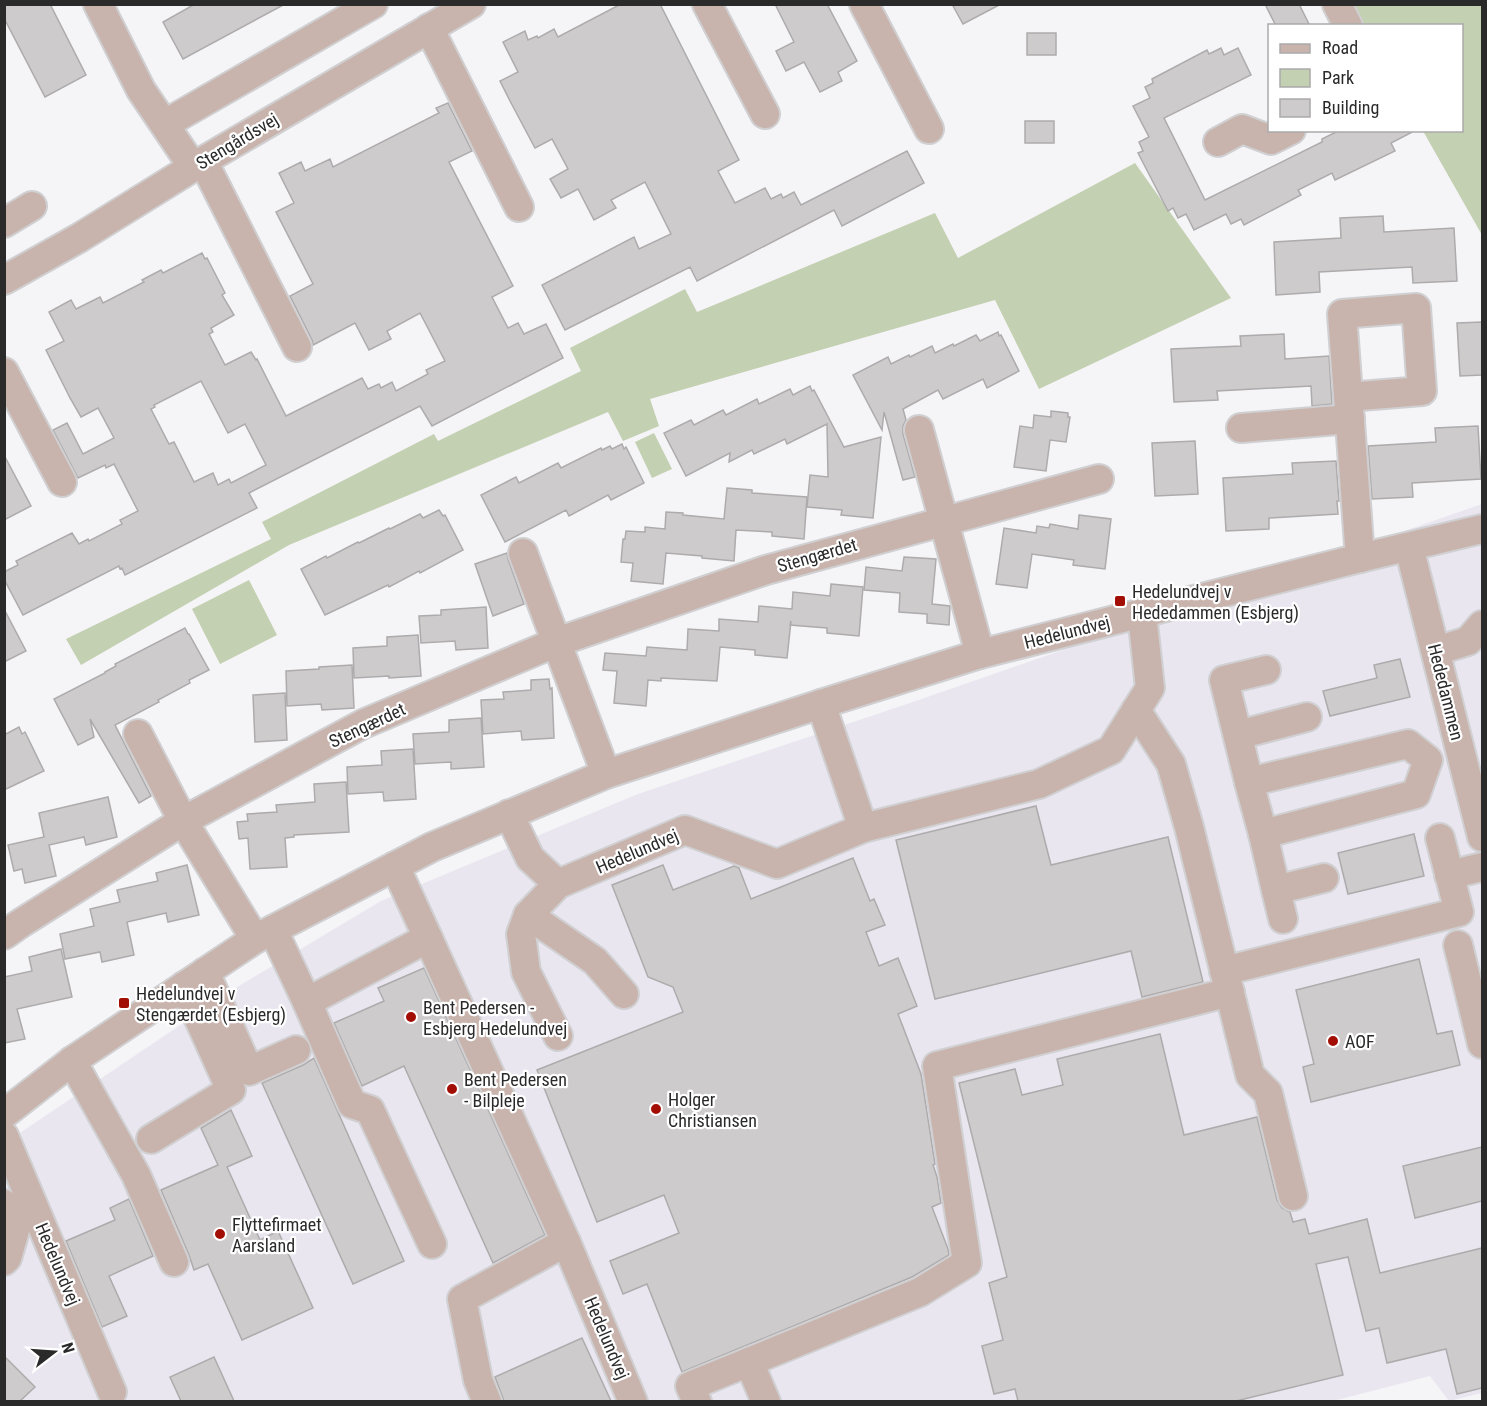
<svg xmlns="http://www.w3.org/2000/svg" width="1487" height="1406" viewBox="0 0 1487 1406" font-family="'Roboto Condensed',sans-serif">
<rect width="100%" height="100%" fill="#f5f4f7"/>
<path fill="#e9e6f0" d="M1482,504V1393L1449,1401L1430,1376L1329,1402H5V1143L234,989L381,901L638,794L913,702Z"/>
<g fill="#c3d0b1">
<path d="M1352,5H1482V235L1423,131L1462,130V26L1364,25Z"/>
<path d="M1135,163L1231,298L1039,389L995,300L650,399L659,426L623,441L608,412L289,545L81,665L66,639L271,539L262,522L434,434L438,441L581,371L570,348L685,289L697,312L935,213L958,258Z"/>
<path d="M654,433L672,469L652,478L635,442Z"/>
<path d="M249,580L277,635L220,664L192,609Z"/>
</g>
<g fill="#cecbcc" stroke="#aeabac" stroke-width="1.5" fill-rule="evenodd">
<path d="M4,4H50L86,75L45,97L4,18Z"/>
<path d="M195,4H285L183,59L163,22Z"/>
<path d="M621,4H660L739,160L718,171L735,203L765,188L771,199L781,194L783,198L794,192L801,205L907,151L924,183L842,226L834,210L697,281L690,267L565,330L542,285L634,237L639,249L671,234L645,182L611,200L616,208L594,220L578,189L561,198L550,179L568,169L552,139L535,148L510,101L500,81L518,72L503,42L525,31L528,40L537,36L538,38L554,29L558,37Z"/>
<path d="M775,4H827L857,61L838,72L842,81L820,92L804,62L786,71L776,51L794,42Z"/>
<path d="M952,4H1001L963,24Z"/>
<path d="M1265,4H1299L1310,26H1276Z"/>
<rect x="1027" y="33" width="29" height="22"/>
<path d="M1221,48L1224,55L1238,48L1251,75L1164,118L1205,200L1322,142V139L1340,130H1416L1391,143L1395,151L1335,180L1332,173L1298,190L1301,195L1244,225L1241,219L1231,224L1226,214L1194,230L1186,214L1178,218L1173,208L1168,211L1138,153L1143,151L1139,142L1149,137L1133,106L1150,98L1145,87L1153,83L1152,79L1207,50L1209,54Z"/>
<path d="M448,103L472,151L449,162L513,286L492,297L508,328L518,323L524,334L546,324L563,358L432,426L420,406L249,493L257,508L125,575L122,568L120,569L119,566L23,615L4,579V572L18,565L16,561L72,533L79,544L88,539L89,541L122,524L120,520L138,511L114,464L106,468L105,465L78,478L53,430L67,423L83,454L114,438L98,408L81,417L70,398L46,350L64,341L49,312L71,300L76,309L100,297L103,303L144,282L142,280L161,270L163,273L202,253L205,259L207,258L225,293L222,295L234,315L211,328L213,332L209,334L225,365L251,352L256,360L257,359L286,416L362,378L368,389L379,384L381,388L392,382L396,391L428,374L426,370L445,361L420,313L387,331L391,339L369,350L355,323L313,345L312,340L290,296L313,284L276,212L294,203L279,173L301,162L305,171L330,159L333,167L439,113L436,108ZM201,381L228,433L245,424L266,465L231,483L229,479L218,485L213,473L194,482L174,442L169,444L151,409L155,407L154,405Z"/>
<rect x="1025" y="121" width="29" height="22"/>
<path d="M1383,216L1384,232L1454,228L1457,281L1413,283L1412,267L1319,272L1320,292L1276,295L1274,242L1341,238L1340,218Z"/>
<path d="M1482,322V375L1460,376L1457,323Z"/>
<path d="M998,332L999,336L1001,335L1019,371L987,388L983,379L943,399L938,390L903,409L906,420L903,426V434L915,477L903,480L884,412L882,430L853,375L888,357L891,364L909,355L910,357L932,346L935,353L953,344L954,346L976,335L980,341Z"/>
<path d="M1284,334L1285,359L1329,356L1332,404L1312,406L1311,386L1217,391L1218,400L1174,402L1171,349L1241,346L1240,336Z"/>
<path d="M810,386L812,391L814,390L844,447L881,437L873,518L841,515L842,510L807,507L810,475L828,477L827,424L787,444L785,439L754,454L752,450L729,462L730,453L686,476L664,433L691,420L694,425L723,410L726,415L757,399L759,404L790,389L793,395Z"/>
<path d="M1051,411L1068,413V417H1070L1066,442L1050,440L1046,471L1014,467L1020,426L1033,428L1034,415L1051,417Z"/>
<path d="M1478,426L1481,479L1412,483L1413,497L1372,499L1368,446L1436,442L1435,428Z"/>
<path d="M1195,441L1198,494L1155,496L1152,443Z"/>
<path d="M622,444L624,449L626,447L644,483L611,500L608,495L569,516L566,510L505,542L481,495L516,477L519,483L558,463L561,468L601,448L602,450L610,446L612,449Z"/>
<path d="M4,455L31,506L4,520Z"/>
<path d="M1336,461L1339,501H1337L1338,514L1269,518V529L1226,531L1223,478L1293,474L1292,463Z"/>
<path d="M727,488L752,490V493L807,497L804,539L772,536V532L736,530L734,561L702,558V556L666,553L663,584L631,581L633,563L621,562L623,539H625L626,531L645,532V527L665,529L666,512L683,513V515L724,519Z"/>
<path d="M439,510L443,516L445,515L463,550L420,573L419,571L389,587L388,585L325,615L301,569L326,556L327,558L358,542L359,543L389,528L390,529L420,514L423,518Z"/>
<path d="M1079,515L1111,519L1105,569L1073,565L1074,560L1032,554L1027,588L996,584L1004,528L1036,533L1037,526L1049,528L1050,524L1078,529Z"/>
<path d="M507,553L508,559L524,604L493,616L475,564Z"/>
<path d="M904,557L936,559L932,604L950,606L949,625L927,623V614L899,612L900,593L864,590L866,567L902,571Z"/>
<path d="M831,584L863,587L859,636L827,633V628L790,625L791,621L787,658L755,655V650L720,647L717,681L661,678V681L648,680L646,706L614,703L617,671L603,670L605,653L646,656L647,647L687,650L688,629L719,631V619L758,622L759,606L792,609L793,592L830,596Z"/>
<path d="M486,607L488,648L456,650L455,641L421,643L419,616L441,615V610Z"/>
<path d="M4,609L26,651L4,662Z"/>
<path d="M185,628L188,634H189L209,670L189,680L190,683L158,700L159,702L115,725L151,796L139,803L90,719L94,737L78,745L54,699L105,673V672L116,666L115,664Z"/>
<path d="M418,635L421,676L389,678V676L354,678L353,648L387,646V637Z"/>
<path d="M1400,659L1410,697L1330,716L1323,691L1377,678L1374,665Z"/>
<path d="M352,665L354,708L322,710L321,704L287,706L286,671L319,669V667Z"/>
<path d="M549,679L550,689L552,688L554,738L522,740L521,731L483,734L481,700L504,699L503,692L531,690V680Z"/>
<path d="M285,693L287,740L255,742L253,695Z"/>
<path d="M481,718L484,767L451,769V762L415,764L413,734L449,732V720Z"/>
<path d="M19,727L22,734L25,732L44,771L4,790V735Z"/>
<path d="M413,749L416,799L384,801L383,792L348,794L347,767L382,765L381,751Z"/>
<path d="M346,782L349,832L294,835V837L285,838L287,867L250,869L248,838L239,839L237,822L248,821L247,814L277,812L276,805L315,802L314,784Z"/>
<path d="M108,797L117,837L86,845L84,837L49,845L56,876L25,883L22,869L14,871L8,845L44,837L39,813Z"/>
<path d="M1036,806L1051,865L1168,837L1203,982L1142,997L1131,951L935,999L896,840Z"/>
<path d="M1414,834L1424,876L1348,894L1338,853Z"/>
<path d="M853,858L870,901L874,899L885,925L866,932L879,966L898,958L917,1006L898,1014L921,1074L935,1164L933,1165L937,1177L941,1203L932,1207L948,1249L949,1255L912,1277L682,1372L647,1284L623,1294L610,1261L679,1233L664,1195L597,1222L537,1070L683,1012L673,987L648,977L612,885L663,865L673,890L734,866L739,868L751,899Z"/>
<path d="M187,865L199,915L168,922L166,913L127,922L134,955L102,962L100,952L65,959L60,934L94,926L90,909L120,902L117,890L158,881L156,873Z"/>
<path d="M61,949L72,997L17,1009L25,1039L4,1043V977L32,971L29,957Z"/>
<path d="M1419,959L1437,1034L1452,1031L1460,1065L1311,1102L1303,1067L1314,1064L1296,990Z"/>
<path d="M424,968L545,1235L493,1263L404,1066L362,1086L334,1023L384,1001L378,988Z"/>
<path d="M1160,1034L1184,1135L1257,1117L1277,1200L1282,1208L1290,1212L1293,1222L1305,1219L1309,1234L1367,1219L1380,1273L1482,1248V1388L1457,1394L1446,1349L1387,1363L1379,1328L1366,1331L1348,1257L1316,1264L1343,1375L1236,1401H1018L1015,1389L994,1394L982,1346L1003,1340L989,1283L1007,1277L959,1083L1015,1069L1022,1095L1063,1085L1057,1059Z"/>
<path d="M314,1058L404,1261L353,1284L262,1083L303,1065Z"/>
<path d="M231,1110L252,1156L227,1167L260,1240L278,1231L313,1308L242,1340L208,1264L194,1270L189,1255L161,1190L218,1165L201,1128Z"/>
<path d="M1482,1147V1201L1415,1218L1403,1166Z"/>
<path d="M129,1199L153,1256L109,1276L127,1316L102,1327L66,1241L115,1220L110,1208Z"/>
<path d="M582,1338L611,1401H504L495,1377Z"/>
<path d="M4,1356L35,1387L20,1401H4Z"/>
<path d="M214,1357L234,1401H181L170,1377Z"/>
</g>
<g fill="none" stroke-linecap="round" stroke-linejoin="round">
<defs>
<g id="minor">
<path d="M98,4L141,90L193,167"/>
<path d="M707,4L765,114"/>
<path d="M864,4L929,129"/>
<path d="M1337,4L1348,26"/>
<path d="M429,28L519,207"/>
<path d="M165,124L373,4"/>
<path d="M1218,142L1242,129L1271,140L1291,130"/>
<path d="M203,161L297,347"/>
<path d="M4,223L32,206"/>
<path d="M4,280L79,238L203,161L471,4"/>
<path d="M4,372L62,482"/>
<path d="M1348,397L1422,391L1416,308L1342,314L1360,558"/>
<path d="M1241,428L1350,419"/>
<path d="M919,430L980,654"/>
<path d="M1409,547L1482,837"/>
<path d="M523,553L606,774"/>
<path d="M1436,651L1468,641L1482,625"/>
<path d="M821,704L863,828"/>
<path d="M1136,710L1171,764L1189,827L1250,1075L1268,1093L1293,1196"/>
<path d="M138,734L183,821L255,939"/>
<path d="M1238,735L1307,717"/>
<path d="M1408,744L1428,760L1416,794L1263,834L1249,782Z"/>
<path d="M1249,782L1224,680L1266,670"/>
<path d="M509,814L530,858L558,884L685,830L777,864L863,828L1039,784L1111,750L1150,688L1142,614"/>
<path d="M1263,834L1276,890"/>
<path d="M1449,875L1482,867"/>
<path d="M528,915L595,961L624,994"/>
<path d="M1283,919L1276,890L1324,878"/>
<path d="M273,930L307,1002L428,938L395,866"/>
<path d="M4,935L21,923L183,821L363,724L557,642L766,570L1099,479"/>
<path d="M428,938L566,1242L633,1402"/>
<path d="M1458,945L1482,1044"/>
<path d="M1224,971L1459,912L1440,838"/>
<path d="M205,972L249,1071L296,1050"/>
<path d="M307,1002L352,1104L370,1110L432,1244"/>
<path d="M558,1036L526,972L521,934L528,915L558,884"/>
<path d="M72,1061L136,1175L174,1262"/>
<path d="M4,1114L72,1061L255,939L432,847L606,774L821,704L980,654L1360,558L1482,529"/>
<path d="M4,1136L112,1392"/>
<path d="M151,1139L231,1090L184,986"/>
<path d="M4,1204L15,1230L7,1258L4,1261"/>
<path d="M749,1362L766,1402"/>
<path d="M487,1402L478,1380L462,1299L566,1242"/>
<path d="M697,1402L690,1386L920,1292L967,1263L937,1066L1230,992"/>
</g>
</defs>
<use href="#minor" stroke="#d0d0d2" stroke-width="32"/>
<use href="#minor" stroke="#c9b4ad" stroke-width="28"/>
</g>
<g fill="#a30e04" stroke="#fff" stroke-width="2">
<rect x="1114" y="595" width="12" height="12" rx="3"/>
<rect x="118" y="997" width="12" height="12" rx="3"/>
<circle cx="411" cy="1017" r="6"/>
<circle cx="1333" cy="1041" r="6"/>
<circle cx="452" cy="1089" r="6"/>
<circle cx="656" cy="1109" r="6"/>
<circle cx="220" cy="1234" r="6"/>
</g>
<g text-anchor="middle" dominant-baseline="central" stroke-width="4.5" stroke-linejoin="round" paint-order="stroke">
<g font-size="18" fill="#2a2a2b" stroke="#fff">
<text transform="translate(237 141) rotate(-31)">Stengårdsvej</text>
<text transform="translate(817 555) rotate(-16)">Stengærdet</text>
<text transform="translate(1067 632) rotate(-14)">Hedelundvej</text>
<text transform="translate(1446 692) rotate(76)">Hededammen</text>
<text transform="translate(367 725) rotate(-25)">Stengærdet</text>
<text transform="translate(637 851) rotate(-23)">Hedelundvej</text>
<text transform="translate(58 1264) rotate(67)">Hedelundvej</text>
<text transform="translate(607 1338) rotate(67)">Hedelundvej</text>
</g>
<g font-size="18" fill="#2a2a2b" stroke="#fff" text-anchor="start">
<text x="1132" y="591">Hedelundvej v<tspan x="1132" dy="21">Hededammen (Esbjerg)</tspan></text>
<text x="136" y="993">Hedelundvej v<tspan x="136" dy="21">Stengærdet (Esbjerg)</tspan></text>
<text x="423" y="1007">Bent Pedersen -<tspan x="423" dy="21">Esbjerg Hedelundvej</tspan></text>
<text x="1345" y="1041">AOF</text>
<text x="464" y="1079">Bent Pedersen<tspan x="464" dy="21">- Bilpleje</tspan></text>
<text x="668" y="1099">Holger<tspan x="668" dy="21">Christiansen</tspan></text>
<text x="232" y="1224">Flyttefirmaet<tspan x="232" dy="21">Aarsland</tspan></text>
</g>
</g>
<rect width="1487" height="1406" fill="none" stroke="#2a2a2b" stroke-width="12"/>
<rect x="1268" y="24" width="195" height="108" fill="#ffffff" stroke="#aaaaaa" stroke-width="1.5"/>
<rect x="1280" y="44" width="30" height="9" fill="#c9b4ad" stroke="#aaaaaa" stroke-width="1.5"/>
<text x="1322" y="54" font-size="18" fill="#2a2a2b">Road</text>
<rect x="1280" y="69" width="30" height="18" fill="#c3d0b1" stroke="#aaaaaa" stroke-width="1.5"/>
<text x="1322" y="84" font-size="18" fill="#2a2a2b">Park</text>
<rect x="1280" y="99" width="30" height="18" fill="#cecbcc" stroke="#aaaaaa" stroke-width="1.5"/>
<text x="1322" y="114" font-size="18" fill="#2a2a2b">Building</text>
<g transform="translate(54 1352) rotate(73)" stroke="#ffffff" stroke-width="4.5" paint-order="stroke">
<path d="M0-4.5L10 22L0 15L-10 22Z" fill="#2a2a2b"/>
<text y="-9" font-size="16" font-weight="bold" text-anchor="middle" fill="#2a2a2b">N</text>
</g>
</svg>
